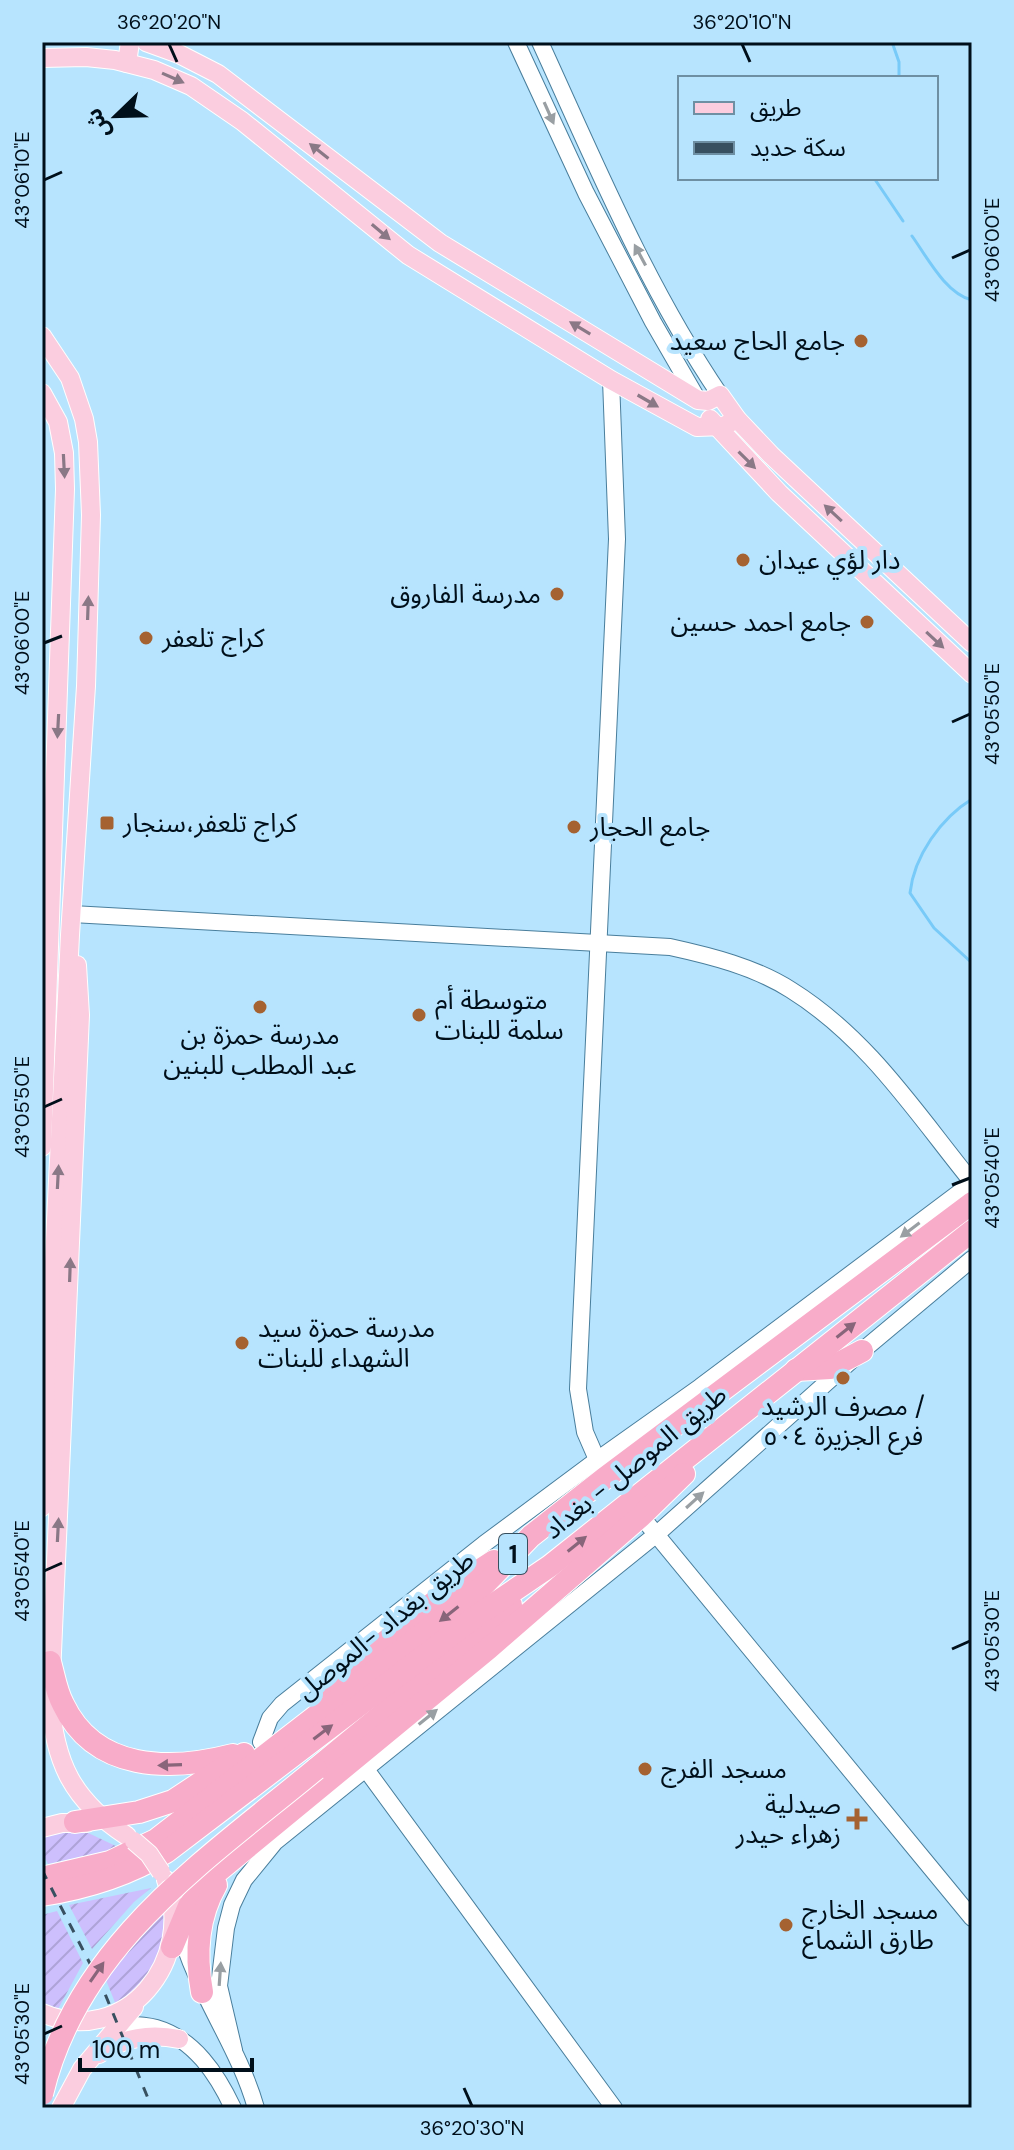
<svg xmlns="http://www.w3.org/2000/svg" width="1014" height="2150" viewBox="0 0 1014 2150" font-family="'DM Sans','Noto Sans Arabic',sans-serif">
<defs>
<pattern id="garden-furrows" width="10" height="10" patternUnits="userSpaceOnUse" patternTransform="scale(2)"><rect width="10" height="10" fill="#cdbffd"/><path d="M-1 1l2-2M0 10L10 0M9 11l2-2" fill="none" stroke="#aea3d8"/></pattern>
</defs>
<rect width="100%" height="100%" fill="#b7e4fe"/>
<g fill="url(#garden-furrows)">
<path d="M82,1830L120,1848L48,1864L42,1852V1834Z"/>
<path d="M151,1888L134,1902L92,1949L69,1905Z"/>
<path d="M57,1911L83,1963L57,2011L42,2007V1915Z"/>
<path d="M164,1911C163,1962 157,1974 116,2005L106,1980L118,1962Z"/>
</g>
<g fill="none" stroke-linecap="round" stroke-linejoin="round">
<g stroke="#78caf8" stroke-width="3">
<path d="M892,42L899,62V78"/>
<path d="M874,178L903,221"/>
<path d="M912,236C927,257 946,294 972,300"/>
<path d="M972,799C941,818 914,856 910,893L934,928L972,963"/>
</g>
<defs>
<g id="secondary">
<path d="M516,42L586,193L653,322L698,400"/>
<path d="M540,42C595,162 646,286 720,395"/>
<path d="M72,914L670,947C711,956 755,967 791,990C868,1038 916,1113 972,1182"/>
<path d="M605,1478L585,1432L578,1389L617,539L611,380"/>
<path d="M641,1516L972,1918"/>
<path d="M261,1742L270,1718L282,1704L484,1544L597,1460L700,1387L972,1183"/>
<path d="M365,1768L614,2108"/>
<path d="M179,1926C195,1991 238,2044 256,2108"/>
<path d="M112,2024C127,2025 142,2024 156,2028C194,2039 217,2074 233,2108"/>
<path d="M234,2050L219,1986L226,1928L232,1905L244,1880L275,1842L658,1533L862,1351L972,1259"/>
</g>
<g id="primary">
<path d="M146,42L179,54L218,74L440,243L698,400L708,401L720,395L737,419L771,455L972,643"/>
<path d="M42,58L86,57L115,60L154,70L191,86L242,121L408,255L611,380L697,427L724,426L737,419"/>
<path d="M127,63L130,42"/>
<path d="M42,336L70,378L84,419L88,442L91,515L86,686L70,935L42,1507"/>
<path d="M42,393L58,422L64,453L65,489L42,1147"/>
<path d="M710,419L779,493L972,674"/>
<path d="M77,965L80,1015L50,1698C54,1763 73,1801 127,1836"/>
<path d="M42,1828L62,1823H87"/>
<path d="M42,2013C126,2049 197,1959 166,1880"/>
<path d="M99,2054C124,2037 150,2033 179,2039"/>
<path d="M61,2108L82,2069L134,2007"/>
</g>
<g id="highway">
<path d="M796,1370L830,1368L862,1351"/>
<path d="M50,1662C54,1676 56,1691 63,1704C95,1772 171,1771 233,1755"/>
<path d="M328,1688L448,1591L494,1561"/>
<path d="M316,1769L481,1633L511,1605"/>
<path d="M75,1822L139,1812L173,1801L244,1754"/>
<path d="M42,1878L110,1862L156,1840L461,1604L483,1586L531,1536L605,1478L972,1203"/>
<path d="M42,1895C87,1888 127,1876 166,1852L475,1617L550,1566L972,1231"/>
<path d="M172,1947L189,1906L211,1877L489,1648L641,1516L684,1474"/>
<path d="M202,1992C195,1954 197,1918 216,1885"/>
</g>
</defs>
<use href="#secondary" stroke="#497e9c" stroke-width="18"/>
<use href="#primary" stroke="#fff" stroke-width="20"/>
<use href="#highway" stroke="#fff" stroke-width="24"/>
<use href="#secondary" stroke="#fff" stroke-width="16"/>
<use href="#primary" stroke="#fbcddf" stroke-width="18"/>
<use href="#highway" stroke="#f8acc9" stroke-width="22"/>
<path stroke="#385060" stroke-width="3" stroke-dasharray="10 10" stroke-linecap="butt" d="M42,1870L103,1989L152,2108"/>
<defs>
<path id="primary-bridge" d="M134,1841L149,1854L161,1872"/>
<path id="highway-bridge" d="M42,2094C77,1945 206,1860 316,1769"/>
</defs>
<use href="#primary-bridge" stroke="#fff" stroke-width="20" stroke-linecap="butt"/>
<use href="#highway-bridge" stroke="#fff" stroke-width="24" stroke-linecap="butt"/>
<use href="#primary-bridge" stroke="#fbcddf" stroke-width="18"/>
<use href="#highway-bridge" stroke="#f8acc9" stroke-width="22"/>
</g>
<defs><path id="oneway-solid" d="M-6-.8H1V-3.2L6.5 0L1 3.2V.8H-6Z" transform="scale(2)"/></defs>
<g fill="#8a7886">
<use href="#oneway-solid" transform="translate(173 78) rotate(24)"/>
<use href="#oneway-solid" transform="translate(319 151) rotate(-142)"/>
<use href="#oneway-solid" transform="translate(381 232) rotate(40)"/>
<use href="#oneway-solid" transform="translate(580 328) rotate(-149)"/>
<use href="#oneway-solid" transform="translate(648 401) rotate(30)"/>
<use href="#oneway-solid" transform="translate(747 460) rotate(45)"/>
<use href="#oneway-solid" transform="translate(64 466) rotate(87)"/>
<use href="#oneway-solid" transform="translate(833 513) rotate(-137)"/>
<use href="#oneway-solid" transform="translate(88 608) rotate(-88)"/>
<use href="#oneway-solid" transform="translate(935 640) rotate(43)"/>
<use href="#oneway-solid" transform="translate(58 726) rotate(93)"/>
<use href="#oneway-solid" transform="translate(58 1177) rotate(-87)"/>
<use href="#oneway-solid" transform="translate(70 1270) rotate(-88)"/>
<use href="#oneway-solid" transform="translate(58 1530) rotate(-87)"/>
</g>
<g fill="#999fa3">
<use href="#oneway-solid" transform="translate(549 113) rotate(66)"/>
<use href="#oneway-solid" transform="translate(640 255) rotate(-118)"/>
<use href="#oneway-solid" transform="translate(910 1230) rotate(143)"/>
<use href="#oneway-solid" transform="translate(695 1500) rotate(-42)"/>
<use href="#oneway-solid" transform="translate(428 1717) rotate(-39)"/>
<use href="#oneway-solid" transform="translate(220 1974) rotate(-86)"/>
</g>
<g fill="#88657a">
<use href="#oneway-solid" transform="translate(846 1330) rotate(-38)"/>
<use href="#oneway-solid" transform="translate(577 1544) rotate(-39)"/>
<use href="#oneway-solid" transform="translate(449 1614) rotate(142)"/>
<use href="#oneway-solid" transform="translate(323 1732) rotate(-37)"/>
<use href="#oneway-solid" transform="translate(170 1765) rotate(178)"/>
<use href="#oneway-solid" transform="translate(97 1972) rotate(-55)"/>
</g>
<path fill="none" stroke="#000f1a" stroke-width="3" d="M169,44L177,62M742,44L750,62M44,180L62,172M952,258L970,250M44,643L62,636M952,722L970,714M44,1107L62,1099M952,1185L970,1178M44,1571L62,1563M952,1649L970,1641M44,2034L62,2026M464,2088L472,2106"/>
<g fill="#a56231" stroke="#b7e4fe" stroke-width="3">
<circle cx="861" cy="341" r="8"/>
<circle cx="743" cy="560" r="8"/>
<circle cx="557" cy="594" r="8"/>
<circle cx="867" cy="622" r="8"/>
<circle cx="146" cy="638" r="8"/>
<rect x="99" y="815" width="16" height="16" rx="4"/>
<circle cx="574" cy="827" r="8"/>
<circle cx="260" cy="1007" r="8"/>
<circle cx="419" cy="1015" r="8"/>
<circle cx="242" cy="1343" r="8"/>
<circle cx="843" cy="1378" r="8"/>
<circle cx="645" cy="1769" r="8"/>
<path d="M853 1807h8v8h8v8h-8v8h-8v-8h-8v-8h8z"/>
<circle cx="786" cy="1925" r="8"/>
</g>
<g text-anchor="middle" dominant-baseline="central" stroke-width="8" stroke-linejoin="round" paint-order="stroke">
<rect fill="#b7e4fe" stroke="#374f5e" stroke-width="2" x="499" y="1534" width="28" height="40" rx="6"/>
<g font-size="24" font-weight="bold" fill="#000f1a">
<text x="513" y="1554">1</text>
</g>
<g font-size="26" fill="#000f1a" stroke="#b7e4fe" text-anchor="start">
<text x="845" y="341" text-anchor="end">جامع الحاج سعيد</text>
<text x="759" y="560">دار لؤي عيدان</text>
<text x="541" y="594" text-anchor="end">مدرسة الفاروق</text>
<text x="851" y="622" text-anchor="end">جامع احمد حسين</text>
<text x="162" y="638">كراج تلعفر</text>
<text x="123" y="823">كراج تلعفر،سنجار</text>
<text x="590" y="827">جامع الحجار</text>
<text x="435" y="1000">متوسطة أم<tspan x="435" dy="30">سلمة للبنات</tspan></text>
<text x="260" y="1035" text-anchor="middle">مدرسة حمزة بن<tspan x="260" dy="30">عبد المطلب للبنين</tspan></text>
<text x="258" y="1328">مدرسة حمزة سيد<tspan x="258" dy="30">الشهداء للبنات</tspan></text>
<text x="843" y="1406" text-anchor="middle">مصرف الرشيد /<tspan x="843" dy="30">فرع الجزيرة ٥٠٤</tspan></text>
<text x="661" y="1769">مسجد الفرج</text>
<text x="841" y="1804" text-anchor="end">صيدلية<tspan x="841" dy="30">زهراء حيدر</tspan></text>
<text x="802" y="1910">مسجد الخارج<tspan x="802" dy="30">طارق الشماع</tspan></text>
</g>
<g font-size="26" fill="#000f1a" stroke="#b7e4fe">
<text transform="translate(635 1462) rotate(-39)">طريق الموصل - بغداد</text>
<text transform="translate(385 1625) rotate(-39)">طريق بغداد -الموصل</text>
</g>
</g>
<rect width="1014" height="2150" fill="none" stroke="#b7e4fe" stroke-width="88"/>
<rect x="678" y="76" width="260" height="104" fill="#b7e4fe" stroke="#6e8fa3" stroke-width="2"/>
<rect x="694" y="102" width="40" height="12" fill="#fbcddf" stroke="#6e8fa3" stroke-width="2"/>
<text x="750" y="116" font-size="24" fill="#000f1a">طريق</text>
<rect x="694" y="142" width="40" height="12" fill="#385060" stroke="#6e8fa3" stroke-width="2"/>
<text x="750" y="156" font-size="24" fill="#000f1a">سكة حديد</text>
<g transform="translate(116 116) rotate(247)" stroke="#b7e4fe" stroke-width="6" paint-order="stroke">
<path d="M0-6L14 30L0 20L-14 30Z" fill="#000f1a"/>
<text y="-12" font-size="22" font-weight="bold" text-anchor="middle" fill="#000f1a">ش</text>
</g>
<path d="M80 2058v12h172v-12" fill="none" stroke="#000f1a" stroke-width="4"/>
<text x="92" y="2058" font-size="24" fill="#000f1a" stroke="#b7e4fe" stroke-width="6" paint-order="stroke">100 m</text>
<rect x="44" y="44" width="926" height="2062" fill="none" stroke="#000f1a" stroke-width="3"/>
<g font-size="20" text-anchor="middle" fill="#000f1a">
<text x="169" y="29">36°20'20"N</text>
<text x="742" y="29">36°20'10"N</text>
<text transform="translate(22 180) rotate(-90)" y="7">43°06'10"E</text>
<text transform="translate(992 250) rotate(-90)" y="7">43°06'00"E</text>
<text transform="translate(22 643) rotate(-90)" y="7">43°06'00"E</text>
<text transform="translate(992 714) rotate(-90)" y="7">43°05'50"E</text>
<text transform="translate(22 1107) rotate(-90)" y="7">43°05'50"E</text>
<text transform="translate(992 1178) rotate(-90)" y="7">43°05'40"E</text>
<text transform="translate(22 1571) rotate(-90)" y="7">43°05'40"E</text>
<text transform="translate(992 1641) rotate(-90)" y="7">43°05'30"E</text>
<text transform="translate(22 2034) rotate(-90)" y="7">43°05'30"E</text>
<text x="472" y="2135">36°20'30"N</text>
</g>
</svg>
